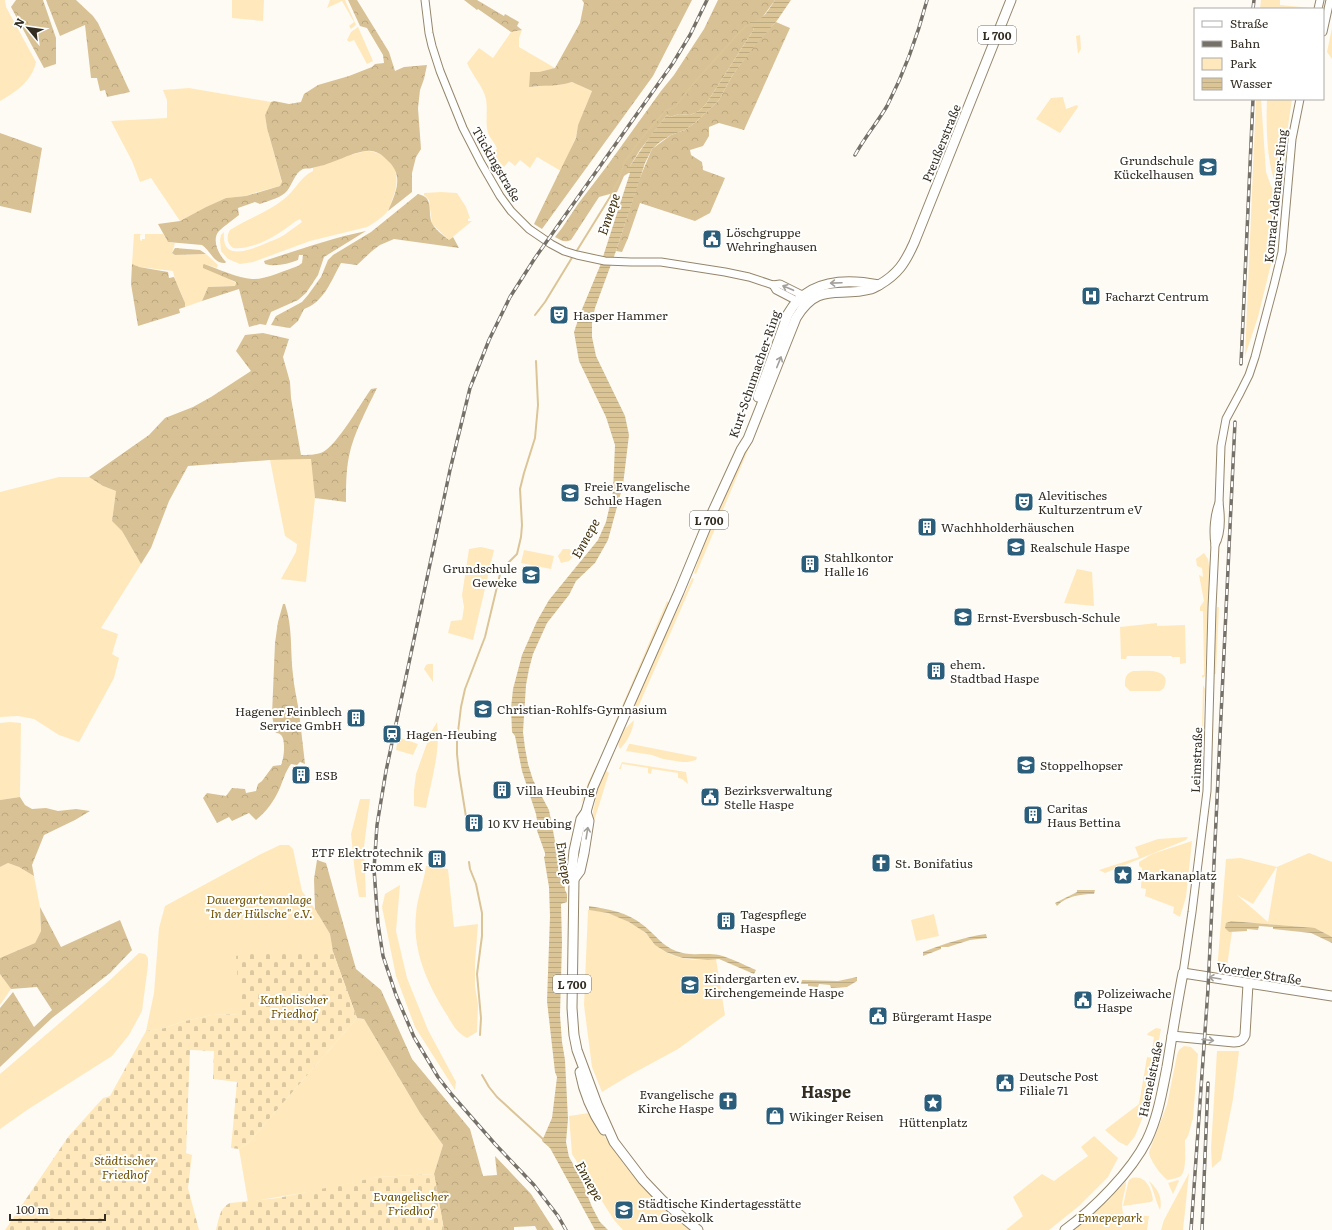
<svg xmlns="http://www.w3.org/2000/svg" width="1332" height="1230" viewBox="0 0 1332 1230" font-family="Literata,serif">
<defs>
<pattern id="forest-crowns" width="20" height="18" patternUnits="userSpaceOnUse"><rect width="20" height="18" fill="#d8c194"/><path d="M2 6a3 3 0 1 1 6 0M12 15a3 3 0 1 1 6 0" fill="none" stroke="#baa67f"/></pattern>
<pattern id="cemetery-stones" width="16" height="16" patternUnits="userSpaceOnUse"><rect width="16" height="16" fill="#ffe9bc"/><path d="M2 7V4a2 2 0 0 1 4 0v3zM10 15v-3a2 2 0 0 1 4 0v3z" fill="#dbc8a1"/></pattern>
<pattern id="water-rules" width="6" height="5" patternUnits="userSpaceOnUse"><rect width="6" height="5" fill="#dbc597"/><path d="M0 2.5h6" fill="none" stroke="#bcaa82"/></pattern>
</defs>
<rect width="100%" height="100%" fill="#fefbf5"/>
<g fill="#ffe9bc" fill-rule="evenodd">
<path d="M0,0H5L6,7L36,62C32,81 16,92 0,101Z"/>
<path d="M232,0H264L263,21L232,18Z"/>
<path d="M330,0H345L356,25L351,29L349,26L354,22L342,1L327,8Z"/>
<path d="M1261,0H1280V5L1312,8V9H1260Z"/>
<path d="M358,27L373,61L367,64L354,40L349,42L347,40L351,32Z"/>
<path d="M1332,28V59L1327,52Z"/>
<path d="M522,30L519,38V47L555,68L539,72H530L529,87C544,85 558,87 572,82L592,91L578,125L576,137L561,171L537,157L530,168L520,160L515,166L509,161L504,167L492,154L497,149C495,142 490,139 488,133C485,123 488,110 486,99C483,86 472,75 467,63L479,48L493,58L511,32Z"/>
<path d="M1080,35L1081,49L1078,54L1076,36Z"/>
<path d="M189,88L271,102L265,115L267,128L282,183L280,186L254,193L246,196L226,198L206,207L180,221L151,178L140,182L132,161L111,121L167,118V100L163,90Z"/>
<path d="M1063,97L1066,109L1077,105L1078,107L1060,133L1036,119L1051,98Z"/>
<path d="M1256,99H1261L1266,172L1271,186L1279,198L1276,239L1273,256L1258,317L1245,356Z"/>
<path d="M1267,99H1292L1286,140L1282,188L1279,189C1266,171 1266,121 1267,99Z"/>
<path d="M369,151C396,155 402,177 392,200C391,204 389,209 387,212C382,218 374,223 367,227L310,241L253,262L240,264L228,259L221,251L220,240L221,235L224,232C221,262 249,250 264,244C270,241 278,239 284,235C290,231 296,226 302,222L300,219C293,222 289,227 282,231C269,240 249,250 233,248C227,244 226,236 230,230C247,219 268,212 284,199C296,190 299,178 313,171V168C332,162 350,153 369,151Z"/>
<path d="M441,192L457,193L466,207L470,218L468,219V221H472L449,240L432,224L429,200L424,195V193Z"/>
<path d="M134,234H142L140,235V240L142,241V239H145V234H163L168,242L175,243L172,253L175,255L206,254L218,265L217,268L204,264L236,283L237,285L235,286L208,287L202,301L185,307C184,294 175,284 173,271L139,267L132,264Z"/>
<path d="M754,433V436L696,574L694,573L708,531Z"/>
<path d="M312,459L315,498L306,582L281,579L296,552L297,544L285,536L270,460Z"/>
<path d="M59,477H89L103,486L116,491L112,521L122,531L141,564L101,628L118,634L112,654L119,658L114,678L79,742L59,735L34,719L18,716L0,717V492Z"/>
<path d="M481,547L494,550L473,640L448,633L451,621L462,620L464,607L462,595L469,549Z"/>
<path d="M563,549H569L575,554L569,561L561,563L558,556Z"/>
<path d="M524,550L554,556L551,569L521,563Z"/>
<path d="M1204,553L1208,559L1210,571L1205,676L1203,678L1202,677V675H1204L1203,611H1200V607L1204,601L1199,575L1203,577L1202,568L1197,566L1196,559Z"/>
<path d="M1077,569L1092,572L1094,606L1064,603Z"/>
<path d="M692,578L694,579L639,705L628,718C648,671 671,625 692,578Z"/>
<path d="M667,601L669,603L607,744V741Z"/>
<path d="M1217,607H1219L1216,674H1214C1213,651 1214,630 1217,607Z"/>
<path d="M1157,623V626L1185,625L1186,663L1180,664V657H1172L1171,656H1127L1126,659H1121L1120,627Z"/>
<path d="M428,664H433V682L424,669L426,665Z"/>
<path d="M1133,671C1144,671 1173,667 1164,688L1160,691H1130L1125,686C1125,678 1125,674 1133,671Z"/>
<path d="M1203,685L1205,689L1203,728L1202,727Z"/>
<path d="M634,720C633,731 627,742 620,749C614,737 626,728 634,720Z"/>
<path d="M10,722L21,723L20,797L0,800V723Z"/>
<path d="M437,722C441,751 431,781 426,808L414,806V790L416,774L431,732Z"/>
<path d="M398,737L418,744L413,755L396,750Z"/>
<path d="M629,744H631L697,757L696,760L688,762H682L663,759L652,755L626,751Z"/>
<path d="M622,762L686,772L688,784L682,779L678,778V773L652,769L651,774L648,773V768L622,764L621,769H619Z"/>
<path d="M596,766L598,767L587,794L581,803L587,785Z"/>
<path d="M605,770L609,773L594,821L591,822L599,783Z"/>
<path d="M360,799H370L364,847L366,897H359L355,873L351,834Z"/>
<path d="M1188,837L1186,840L1105,873L1099,870L1139,857L1135,847L1158,839Z"/>
<path d="M1192,841L1186,897L1180,917L1173,913L1174,907L1145,896L1146,889L1141,888L1142,868L1139,866V862L1152,854Z"/>
<path d="M280,845H289L293,849L302,891L315,909L330,934L333,952H251L240,1014L212,1015L181,1022L165,1028L146,1031L154,993L159,928L165,906L259,855Z"/>
<path d="M1309,853L1332,862V937L1315,928L1231,921L1226,923V928L1229,932H1232L1226,973L1217,971L1226,859L1241,858L1277,867ZM1276,868H1277L1268,922L1237,895L1253,904Z"/>
<path d="M8,863L19,867L34,876L40,907L41,931L35,943L0,958V867Z"/>
<path d="M426,866L448,869L454,927L478,924L475,963V986L478,1005L477,1032L467,1038C456,1032 453,1025 447,1015C428,985 412,951 416,914C417,898 424,882 426,866Z"/>
<path d="M400,885L396,931L407,978L428,1030L456,1082L455,1090L415,1027L396,976L382,907L385,894Z"/>
<path d="M588,910C605,909 631,921 644,932C652,938 656,946 664,951C679,960 699,961 716,959L725,1015L678,1049L630,1075L602,1092L592,1067L584,1005Z"/>
<path d="M934,914L939,936L916,941L911,920Z"/>
<path d="M139,953L145,954L148,958V965L142,1011L129,1035L112,1056L27,1110L0,1129V1074L110,980Z"/>
<path d="M0,974L11,989L0,1005Z"/>
<path d="M357,1018L364,1019L420,1113L443,1145L434,1174L378,1177L320,1190L248,1202L239,1149L249,1142Z"/>
<path d="M1156,1028L1161,1029L1151,1082L1142,1119L1135,1136L1127,1146L1119,1142L1105,1130L1139,1104L1147,1057L1153,1058L1154,1051L1152,1050L1154,1037L1147,1035L1148,1033Z"/>
<path d="M1184,1046L1191,1047L1198,1054L1193,1119C1190,1125 1190,1136 1185,1140C1185,1148 1187,1170 1181,1176C1178,1178 1172,1179 1168,1180C1162,1177 1149,1159 1149,1152L1167,1105L1177,1055L1179,1050Z"/>
<path d="M1217,1051H1239L1233,1099L1221,1160L1212,1168L1211,1148Z"/>
<path d="M589,1113C604,1135 618,1158 635,1178C651,1198 673,1214 692,1230H623L614,1220L572,1154L569,1116Z"/>
<path d="M1094,1136L1118,1158L1108,1177L1079,1206L1049,1230H1006L1023,1216L1013,1197L1042,1174L1054,1181L1088,1156L1081,1147Z"/>
<path d="M1189,1173L1183,1230H1161L1164,1220Z"/>
<path d="M1132,1178C1146,1175 1151,1188 1153,1200L1151,1202L1123,1206L1128,1183L1129,1180Z"/>
<path d="M1178,1180L1179,1181L1173,1194L1168,1183Z"/>
<path d="M1126,1181C1126,1194 1119,1202 1124,1215L1149,1216L1147,1230H1071L1108,1201Z"/>
<path d="M1149,1181C1158,1189 1163,1198 1160,1210C1155,1200 1154,1190 1149,1181Z"/>
</g>
<g fill="url(#forest-crowns)">
<path d="M16,0H43L56,38V64L44,68L11,7Z"/>
<path d="M46,0H76L93,16L98,23L130,92L107,97L105,90L100,91L97,78H91L85,25L60,36Z"/>
<path d="M348,0H357L389,52L395,71L404,67L427,65L424,79L420,90L418,108L421,149L416,157L412,173V192L388,211C396,192 405,175 386,159C381,154 375,150 367,151C355,152 346,157 335,161C328,164 320,166 312,168C309,169 306,168 303,169C294,173 292,187 285,193C279,198 268,201 260,204L255,202L238,208L239,215C233,220 225,225 219,231C211,240 219,255 226,262L225,263C214,264 210,250 202,245L168,242L158,224L180,221L206,207L226,198L246,196L280,186L282,182L267,128L265,115L271,102L274,101L289,104L301,102L304,94L318,85L349,76L372,67L375,64L384,63L383,55L367,28L360,26Z"/>
<path d="M464,0H477L504,16L505,14L519,22L517,26L522,30L511,32L478,9L477,10Z"/>
<path d="M582,0H692L653,76L542,229L534,224L576,138L578,125L592,91L572,82C558,87 543,85 529,87L530,72H539L555,68L580,23L584,3Z"/>
<path d="M718,0H775L761,19L752,27L754,29L706,104L699,111L690,115L679,114L670,117L667,115L640,150L630,166V172L624,176L617,192L599,197L571,240C564,243 561,240 555,237L562,228L578,204L607,166L661,91L674,75L704,29Z"/>
<path d="M776,22L790,28L744,130L719,123L709,127V136L703,146L690,150L691,155L702,162L703,170L725,178L710,213L695,221L640,203L628,238L622,252L616,251L639,180L652,149L671,135L685,130L696,122L719,100L732,76L756,43Z"/>
<path d="M0,133L42,148L31,213L0,206Z"/>
<path d="M418,194C436,198 426,213 433,225C436,230 444,236 449,240L453,237L459,248L394,239L380,245L372,251L357,265L341,263C331,281 324,302 304,309L298,321L290,328L271,325L276,316L302,302L308,295L321,277L328,260L333,255L371,232Z"/>
<path d="M366,231L324,257L318,275L306,293L298,300L271,312L266,325L260,324L249,327L239,289L202,301L208,287L235,286L236,284V282L203,268V265L204,264C218,269 238,278 252,279C265,280 285,270 298,266L302,263L303,255H299L298,260C288,264 275,267 265,264L264,261C298,250 332,238 366,231Z"/>
<path d="M175,248L200,250L206,254L175,255L172,253Z"/>
<path d="M132,264L139,267L168,272L169,278L174,277L185,303V307L179,309L180,313L138,326L131,284Z"/>
<path d="M263,333L289,339L283,357L290,382L291,398L301,455C308,455 316,455 323,452C337,445 361,403 371,389L377,388C367,409 354,432 349,456C346,471 346,487 346,502L315,498L311,459L270,460L188,466L169,501L151,548L141,564L122,531L112,521L116,491L103,486L89,477L149,435L165,418L193,407L211,397L251,371L236,351L245,335Z"/>
<path d="M283,604H285C293,628 290,651 293,675C294,687 297,699 299,712C301,729 303,747 305,764L300,762L297,765L291,764C285,772 283,781 279,790C274,801 266,812 256,820L249,813L232,821L229,817L217,823L203,798L207,793L226,796L232,788L245,789L246,793L256,791L258,784L262,781L273,766L281,765C284,759 286,740 281,735C279,733 277,733 275,732L272,715L275,643L278,622Z"/>
<path d="M20,797L25,805L32,809L46,808L58,811L76,809L90,811L75,820L44,835L32,865L34,876L19,867L8,863L0,867V800Z"/>
<path d="M317,860L326,863L356,969L381,990L412,1059L470,1129L483,1176L497,1175L495,1156L531,1194L554,1230H537L535,1226L514,1227V1230H444L434,1174L443,1145L420,1113L364,1019L357,1018L333,952L330,934L315,909L314,879Z"/>
<path d="M40,907L61,947L120,920L132,950L110,973L52,1018L0,1067V1008L13,992L34,1027L52,1010L37,987L11,989L0,974V958L35,943L41,931Z"/>
</g>
<g fill="url(#cemetery-stones)">
<path d="M251,952H333L357,1018L249,1142L239,1149L231,1148L237,1082L213,1079L214,1051L190,1050L186,1153L192,1155L188,1188L199,1230H5L68,1137L103,1098L110,1096L146,1031L165,1028L181,1022L212,1015L240,1014L236,956Z"/>
<path d="M434,1174L444,1230H216C219,1220 219,1208 230,1203L278,1198L378,1177Z"/>
</g>
<g fill="url(#water-rules)">
<path d="M775,0H791L776,22L756,44L732,76L719,100L696,122L685,130L671,135L660,142L652,149L645,163L616,251L595,308L592,323V337L596,356L625,416L629,435L623,485L608,540L595,563L576,581L569,595L547,623L533,654L529,669L526,685L523,732L525,748L528,764L533,780L549,810L555,841L563,864L565,890L567,894V902L561,904L562,943L560,1015L562,1042L565,1060L568,1119L566,1142L569,1157L580,1176L592,1207L600,1222L608,1230H595L550,1148L542,1141L552,1118L557,1077L555,1072L547,1001L550,916L549,887L544,857L545,856V853L535,825L537,820L536,814L522,771L515,736L512,732L511,708L513,689L522,655L537,621L549,600L598,540L606,522L609,509L613,491L615,445L606,417L579,361L574,332L580,314L600,266L630,173L626,171L627,167L630,166L651,135L667,115L670,117L679,114L690,115L699,111L706,104L754,29L750,26V22C764,20 767,12 775,0Z"/>
<path d="M1077,890H1095L1094,894C1081,894 1066,896 1057,906L1055,903L1077,892Z"/>
<path d="M589,906C608,909 627,912 643,925C655,934 662,946 676,951C690,957 705,952 719,955C731,958 744,965 756,970L754,974L719,959L708,960L683,958L676,956L666,952L655,945L646,933L629,922L608,913L589,910Z"/>
<path d="M1231,921L1315,928L1332,937V943L1311,933L1273,929V927L1259,926L1258,930L1247,929V931L1229,932L1225,928L1226,923Z"/>
<path d="M986,934L987,938L970,940L948,947H941V949L923,956V952C944,944 964,937 986,934Z"/>
<path d="M857,977V981L847,987L831,988L830,985L819,984L818,987L808,986V984H801L802,980L838,981Z"/>
</g>
<g fill="none" stroke-linecap="round" stroke-linejoin="round">
<g stroke="#dbc597" stroke-width="2">
<path d="M576,252L610,197L619,179L624,163L641,139L665,111L675,107L693,84L736,36L746,26L751,25"/>
<path d="M535,315L545,302L573,256"/>
<path d="M467,823L459,773L457,754V740L461,707L465,689L485,637L501,570L517,554L521,537L522,525L520,489L524,473L535,438L538,405L536,361"/>
<path d="M469,862L470,869L476,884L482,913V936L477,974L481,1018L480,1035"/>
<path d="M482,1075L489,1087L497,1097L544,1140"/>
</g>
<defs>
<g id="minor">
<path d="M425,0L429,33L432,46L440,71L463,128L481,163L500,196L511,211L529,229L551,244L564,251L577,255L605,261L631,262H661L725,272L749,277L773,285L780,284L802,295L804,301"/>
<path d="M1318,9L1320,0"/>
<path d="M1323,32L1330,0"/>
<path d="M773,285L776,290L801,303"/>
<path d="M1215,545C1222,533 1221,517 1219,503L1221,446L1226,419L1240,393L1249,375L1255,357L1274,285L1282,252L1292,139L1300,99"/>
<path d="M1183,973L1192,912L1207,791L1212,608L1215,545C1213,532 1214,515 1219,503"/>
</g>
<g id="major">
<path d="M758,397L788,314C807,280 844,278 879,285"/>
<path d="M574,879L580,871L584,853L589,821L586,812"/>
<path d="M1172,1036L1234,1042C1239,1042 1243,1041 1245,1035L1248,984"/>
<path d="M580,1072C584,1094 592,1112 604,1130"/>
<path d="M698,1230L663,1201L643,1180L614,1142L597,1104L577,1050L574,1035L572,1008L574,879L572,870L574,851L581,819L586,812L593,787L679,592L708,522L741,450L748,439L796,318C818,281 838,298 871,289C874,288 877,286 879,285C898,274 905,263 914,243L1011,0"/>
<path d="M1065,1230C1094,1209 1131,1172 1147,1140C1158,1117 1162,1092 1167,1067C1172,1036 1177,1004 1183,973L1332,996"/>
</g>
</defs>
<use href="#minor" stroke="#94866b" stroke-width="9"/>
<use href="#major" stroke="#94866b" stroke-width="11"/>
<use href="#minor" stroke="#fff" stroke-width="7"/>
<use href="#major" stroke="#fff" stroke-width="9"/>
<defs>
<g id="rail">
<path d="M1253,9L1254,0"/>
<path d="M855,155C865,137 877,123 887,106C903,75 918,34 927,0"/>
<path d="M1241,364L1253,99"/>
<path d="M566,1230L558,1216L534,1185L495,1144L452,1095L438,1077L414,1037L396,995L383,956L378,924L374,869L377,825L386,771L450,470L470,388L489,340L510,297L535,258L673,63L690,35L707,0"/>
<path d="M1191,1230L1208,989L1235,422"/>
<path d="M1202,1230L1208,1083"/>
</g>
</defs>
<use href="#rail" stroke="#767168" stroke-width="3.5"/>
<use href="#rail" stroke="#fff" stroke-width="2" stroke-dasharray="6" stroke-linecap="butt"/>
</g>
<defs><path id="oneway-shaft" d="M-6 0H5M1.5-3L5.5 0L1.5 3" fill="none" stroke-width="1.6" stroke-linecap="round" stroke-linejoin="round"/></defs>
<g stroke="#a3a09c">
<use href="#oneway-shaft" transform="translate(836 283) rotate(178)"/>
<use href="#oneway-shaft" transform="translate(788 288) rotate(-157)"/>
<use href="#oneway-shaft" transform="translate(779 362) rotate(-68)"/>
<use href="#oneway-shaft" transform="translate(587 833) rotate(-81)"/>
<use href="#oneway-shaft" transform="translate(1215 978) rotate(-171)"/>
<use href="#oneway-shaft" transform="translate(1208 1040) rotate(5)"/>
</g>
<defs>
<symbol id="school-square" viewBox="-11 -11 22 22"><rect x="-9" y="-9" width="18" height="18" rx="4" fill="#2a5e7a" stroke="#fff"/><path d="M0-5L7-2L0 1L-7-2ZM-4 1L0 2.5L4 1V4Q0 6-4 4Z" fill="#fff"/></symbol>
<symbol id="civic-square" viewBox="-11 -11 22 22"><rect x="-9" y="-9" width="18" height="18" rx="4" fill="#2a5e7a" stroke="#fff"/><path d="M-.6-6.5H3V-4.5H.6V-3L4-1V1h2V6H-6V1h2V-1L-.6-3ZM-1.2 2.5V6h2.4V2.5Z" fill="#fff"/></symbol>
<symbol id="hospital-square" viewBox="-11 -11 22 22"><rect x="-9" y="-9" width="18" height="18" rx="4" fill="#2a5e7a" stroke="#fff"/><path d="M-5-5h3v3.5h4V-5h3V5h-3V1.5h-4V5h-3Z" fill="#fff"/></symbol>
<symbol id="theatre-square" viewBox="-11 -11 22 22"><rect x="-9" y="-9" width="18" height="18" rx="4" fill="#2a5e7a" stroke="#fff"/><path d="M-5-5.5Q0-4 5-5.5V0Q5 5 0 6Q-5 5-5 0ZM-3.3-2.5H-1v1.5H-3.3ZM1-2.5H3.3v1.5H1ZM-2.8 1Q0 5.5 2.8 1Z" fill="#fff"/></symbol>
<symbol id="building-square" viewBox="-11 -11 22 22"><rect x="-9" y="-9" width="18" height="18" rx="4" fill="#2a5e7a" stroke="#fff"/><path d="M-4-6H4V6H1V3H-1V6H-4ZM-2.5-4.3h1.7v1.8h-1.7ZM.8-4.3h1.7v1.8H.8ZM-2.5-1h1.7V.8h-1.7ZM.8-1h1.7V.8H.8Z" fill="#fff"/></symbol>
<symbol id="station-square" viewBox="-11 -11 22 22"><rect x="-9" y="-9" width="18" height="18" rx="4" fill="#2a5e7a" stroke="#fff"/><path d="M-3-6H3Q5-6 5-4V2Q5 4 3 4L4.5 6H3L1.5 4h-3L-3 6H-4.5L-3 4Q-5 4-5 2V-4Q-5-6-3-6ZM-3.5-4v3h7v-3ZM-3.5 1v1.5H-2V1ZM2 1v1.5H3.5V1Z" fill="#fff"/></symbol>
<symbol id="church-square" viewBox="-11 -11 22 22"><rect x="-9" y="-9" width="18" height="18" rx="4" fill="#2a5e7a" stroke="#fff"/><path d="M-1.2-6h2.4v3.5h3.3v2.4h-3.3V6h-2.4V-.1h-3.3v-2.4h3.3Z" fill="#fff"/></symbol>
<symbol id="sight-square" viewBox="-11 -11 22 22"><rect x="-9" y="-9" width="18" height="18" rx="4" fill="#2a5e7a" stroke="#fff"/><path d="M0-6L1.8-2.2L6-1.7L2.9 1.2L3.7 5.4L0 3.3L-3.7 5.4L-2.9 1.2L-6-1.7L-1.8-2.2Z" fill="#fff"/></symbol>
<symbol id="shop-square" viewBox="-11 -11 22 22"><rect x="-9" y="-9" width="18" height="18" rx="4" fill="#2a5e7a" stroke="#fff"/><path d="M-5-2.5h2.3a2.7 3.5 0 0 1 5.4 0H5L5.5 6h-11ZM-1.5-2.5h3a1.5 2.3 0 0 0-3 0Z" fill="#fff"/></symbol>
</defs>
<g fill-rule="evenodd">
<use href="#school-square" x="1197" y="156" width="22" height="22"/>
<use href="#civic-square" x="701" y="228" width="22" height="22"/>
<use href="#hospital-square" x="1080" y="285" width="22" height="22"/>
<use href="#theatre-square" x="548" y="304" width="22" height="22"/>
<use href="#school-square" x="559" y="482" width="22" height="22"/>
<use href="#theatre-square" x="1013" y="491" width="22" height="22"/>
<use href="#building-square" x="916" y="516" width="22" height="22"/>
<use href="#school-square" x="1005" y="536" width="22" height="22"/>
<use href="#building-square" x="799" y="553" width="22" height="22"/>
<use href="#school-square" x="520" y="564" width="22" height="22"/>
<use href="#school-square" x="952" y="606" width="22" height="22"/>
<use href="#building-square" x="925" y="660" width="22" height="22"/>
<use href="#school-square" x="472" y="698" width="22" height="22"/>
<use href="#building-square" x="345" y="707" width="22" height="22"/>
<use href="#station-square" x="381" y="723" width="22" height="22"/>
<use href="#school-square" x="1015" y="754" width="22" height="22"/>
<use href="#building-square" x="290" y="764" width="22" height="22"/>
<use href="#building-square" x="491" y="779" width="22" height="22"/>
<use href="#civic-square" x="699" y="786" width="22" height="22"/>
<use href="#building-square" x="1022" y="804" width="22" height="22"/>
<use href="#building-square" x="463" y="812" width="22" height="22"/>
<use href="#building-square" x="426" y="848" width="22" height="22"/>
<use href="#church-square" x="870" y="852" width="22" height="22"/>
<use href="#sight-square" x="1112" y="864" width="22" height="22"/>
<use href="#building-square" x="715" y="910" width="22" height="22"/>
<use href="#school-square" x="679" y="974" width="22" height="22"/>
<use href="#civic-square" x="1072" y="989" width="22" height="22"/>
<use href="#civic-square" x="867" y="1005" width="22" height="22"/>
<use href="#civic-square" x="994" y="1072" width="22" height="22"/>
<use href="#church-square" x="717" y="1090" width="22" height="22"/>
<use href="#sight-square" x="922" y="1092" width="22" height="22"/>
<use href="#shop-square" x="764" y="1105" width="22" height="22"/>
<use href="#school-square" x="613" y="1199" width="22" height="22"/>
</g>
<g text-anchor="middle" dominant-baseline="central" stroke-width="4" stroke-linejoin="round" paint-order="stroke">
<g fill="#fff" stroke="#706c64" stroke-width="1">
<rect x="978" y="26" width="38" height="18" rx="3"/>
<rect x="690" y="511" width="38" height="18" rx="3"/>
<rect x="553" y="975" width="38" height="18" rx="3"/>
</g>
<g font-size="11" font-weight="bold" fill="#332d22">
<text x="997" y="35">L 700</text>
<text x="709" y="520">L 700</text>
<text x="572" y="984">L 700</text>
</g>
<g font-size="12" fill="#332d22" stroke="#fff">
<text transform="translate(941 143) rotate(-68)">Preußerstraße</text>
<text transform="translate(497 164) rotate(60)">Tückingstraße</text>
<text transform="translate(1275 196) rotate(-84)">Konrad-Adenauer-Ring</text>
<text transform="translate(754 374) rotate(-71)">Kurt-Schumacher-Ring</text>
<text transform="translate(1196 760) rotate(-88)">Leimstraße</text>
<text transform="translate(1259 973) rotate(9)">Voerder Straße</text>
<text transform="translate(1150 1079) rotate(-78)">Haenelstraße</text>
</g>
<g font-size="12" fill="#332d22" stroke="#fff" text-anchor="start">
<text x="1194" y="160" text-anchor="end">Grundschule<tspan x="1194" dy="14">Kückelhausen</tspan></text>
<text x="726" y="232">Löschgruppe<tspan x="726" dy="14">Wehringhausen</tspan></text>
<text x="1105" y="296">Facharzt Centrum</text>
<text x="573" y="315">Hasper Hammer</text>
<text x="584" y="486">Freie Evangelische<tspan x="584" dy="14">Schule Hagen</tspan></text>
<text x="1038" y="495">Alevitisches<tspan x="1038" dy="14">Kulturzentrum eV</tspan></text>
<text x="941" y="527">Wachhholderhäuschen</text>
<text x="1030" y="547">Realschule Haspe</text>
<text x="824" y="557">Stahlkontor<tspan x="824" dy="14">Halle 16</tspan></text>
<text x="517" y="568" text-anchor="end">Grundschule<tspan x="517" dy="14">Geweke</tspan></text>
<text x="977" y="617">Ernst-Eversbusch-Schule</text>
<text x="950" y="664">ehem.<tspan x="950" dy="14">Stadtbad Haspe</tspan></text>
<text x="497" y="709">Christian-Rohlfs-Gymnasium</text>
<text x="342" y="711" text-anchor="end">Hagener Feinblech<tspan x="342" dy="14">Service GmbH</tspan></text>
<text x="406" y="734">Hagen-Heubing</text>
<text x="1040" y="765">Stoppelhopser</text>
<text x="315" y="775">ESB</text>
<text x="516" y="790">Villa Heubing</text>
<text x="724" y="790">Bezirksverwaltung<tspan x="724" dy="14">Stelle Haspe</tspan></text>
<text x="1047" y="808">Caritas<tspan x="1047" dy="14">Haus Bettina</tspan></text>
<text x="488" y="823">10 KV Heubing</text>
<text x="423" y="852" text-anchor="end">ETF Elektrotechnik<tspan x="423" dy="14">Fromm eK</tspan></text>
<text x="895" y="863">St. Bonifatius</text>
<text x="1137" y="875">Markanaplatz</text>
<text x="740" y="914">Tagespflege<tspan x="740" dy="14">Haspe</tspan></text>
<text x="704" y="978">Kindergarten ev.<tspan x="704" dy="14">Kirchengemeinde Haspe</tspan></text>
<text x="1097" y="993">Polizeiwache<tspan x="1097" dy="14">Haspe</tspan></text>
<text x="892" y="1016">Bürgeramt Haspe</text>
<text x="1019" y="1076">Deutsche Post<tspan x="1019" dy="14">Filiale 71</tspan></text>
<text x="714" y="1094" text-anchor="end">Evangelische<tspan x="714" dy="14">Kirche Haspe</tspan></text>
<text x="789" y="1116">Wikinger Reisen</text>
<text x="933" y="1122" text-anchor="middle">Hüttenplatz</text>
<text x="638" y="1203">Städtische Kindertagesstätte<tspan x="638" dy="14">Am Gosekolk</tspan></text>
</g>
<g font-size="12" font-style="italic" fill="#705300" stroke="#fff">
<text x="259" y="899">Dauergartenanlage<tspan x="259" dy="14">"In der Hülsche" e.V.</tspan></text>
<text x="294" y="999">Katholischer<tspan x="294" dy="14">Friedhof</tspan></text>
<text x="125" y="1160">Städtischer<tspan x="125" dy="14">Friedhof</tspan></text>
<text x="411" y="1196">Evangelischer<tspan x="411" dy="14">Friedhof</tspan></text>
<text x="1110" y="1217">Ennepepark</text>
</g>
<g font-size="13" font-style="italic" fill="#3f2f09" stroke="#fff">
<text transform="translate(608 214) rotate(-71)">Ennepe</text>
<text transform="translate(585 538) rotate(-61)">Ennepe</text>
<text transform="translate(565 863) rotate(81)">Ennepe</text>
<text transform="translate(590 1181) rotate(61)">Ennepe</text>
</g>
<g font-size="16" font-weight="bold" fill="#332d22" stroke="#fff">
<text x="826" y="1091">Haspe</text>
</g>
</g>
<rect x="1194" y="8" width="130" height="92" fill="#ffffff" stroke="#adaba7"/>
<rect x="1202" y="21" width="20" height="6" fill="#ffffff" stroke="#adaba7"/>
<text x="1230" y="28" font-size="12" fill="#332d22">Straße</text>
<rect x="1202" y="41" width="20" height="6" fill="#767168" stroke="#adaba7"/>
<text x="1230" y="48" font-size="12" fill="#332d22">Bahn</text>
<rect x="1202" y="58" width="20" height="12" fill="#ffe9bc" stroke="#adaba7"/>
<text x="1230" y="68" font-size="12" fill="#332d22">Park</text>
<rect x="1202" y="78" width="20" height="12" fill="url(#water-rules)" stroke="#adaba7"/>
<text x="1230" y="88" font-size="12" fill="#332d22">Wasser</text>
<g transform="translate(28 28) rotate(299)" stroke="#ffffff" stroke-width="3" paint-order="stroke">
<path d="M0-3L7 15L0 10L-7 15Z" fill="#332d22"/>
<text y="-6" font-size="11" font-weight="bold" text-anchor="middle" fill="#332d22">N</text>
</g>
<path d="M10 1214v6h95v-6" fill="none" stroke="#332d22" stroke-width="2"/>
<text x="16" y="1214" font-size="12" fill="#332d22" stroke="#ffffff" stroke-width="3" paint-order="stroke">100 m</text>
</svg>
